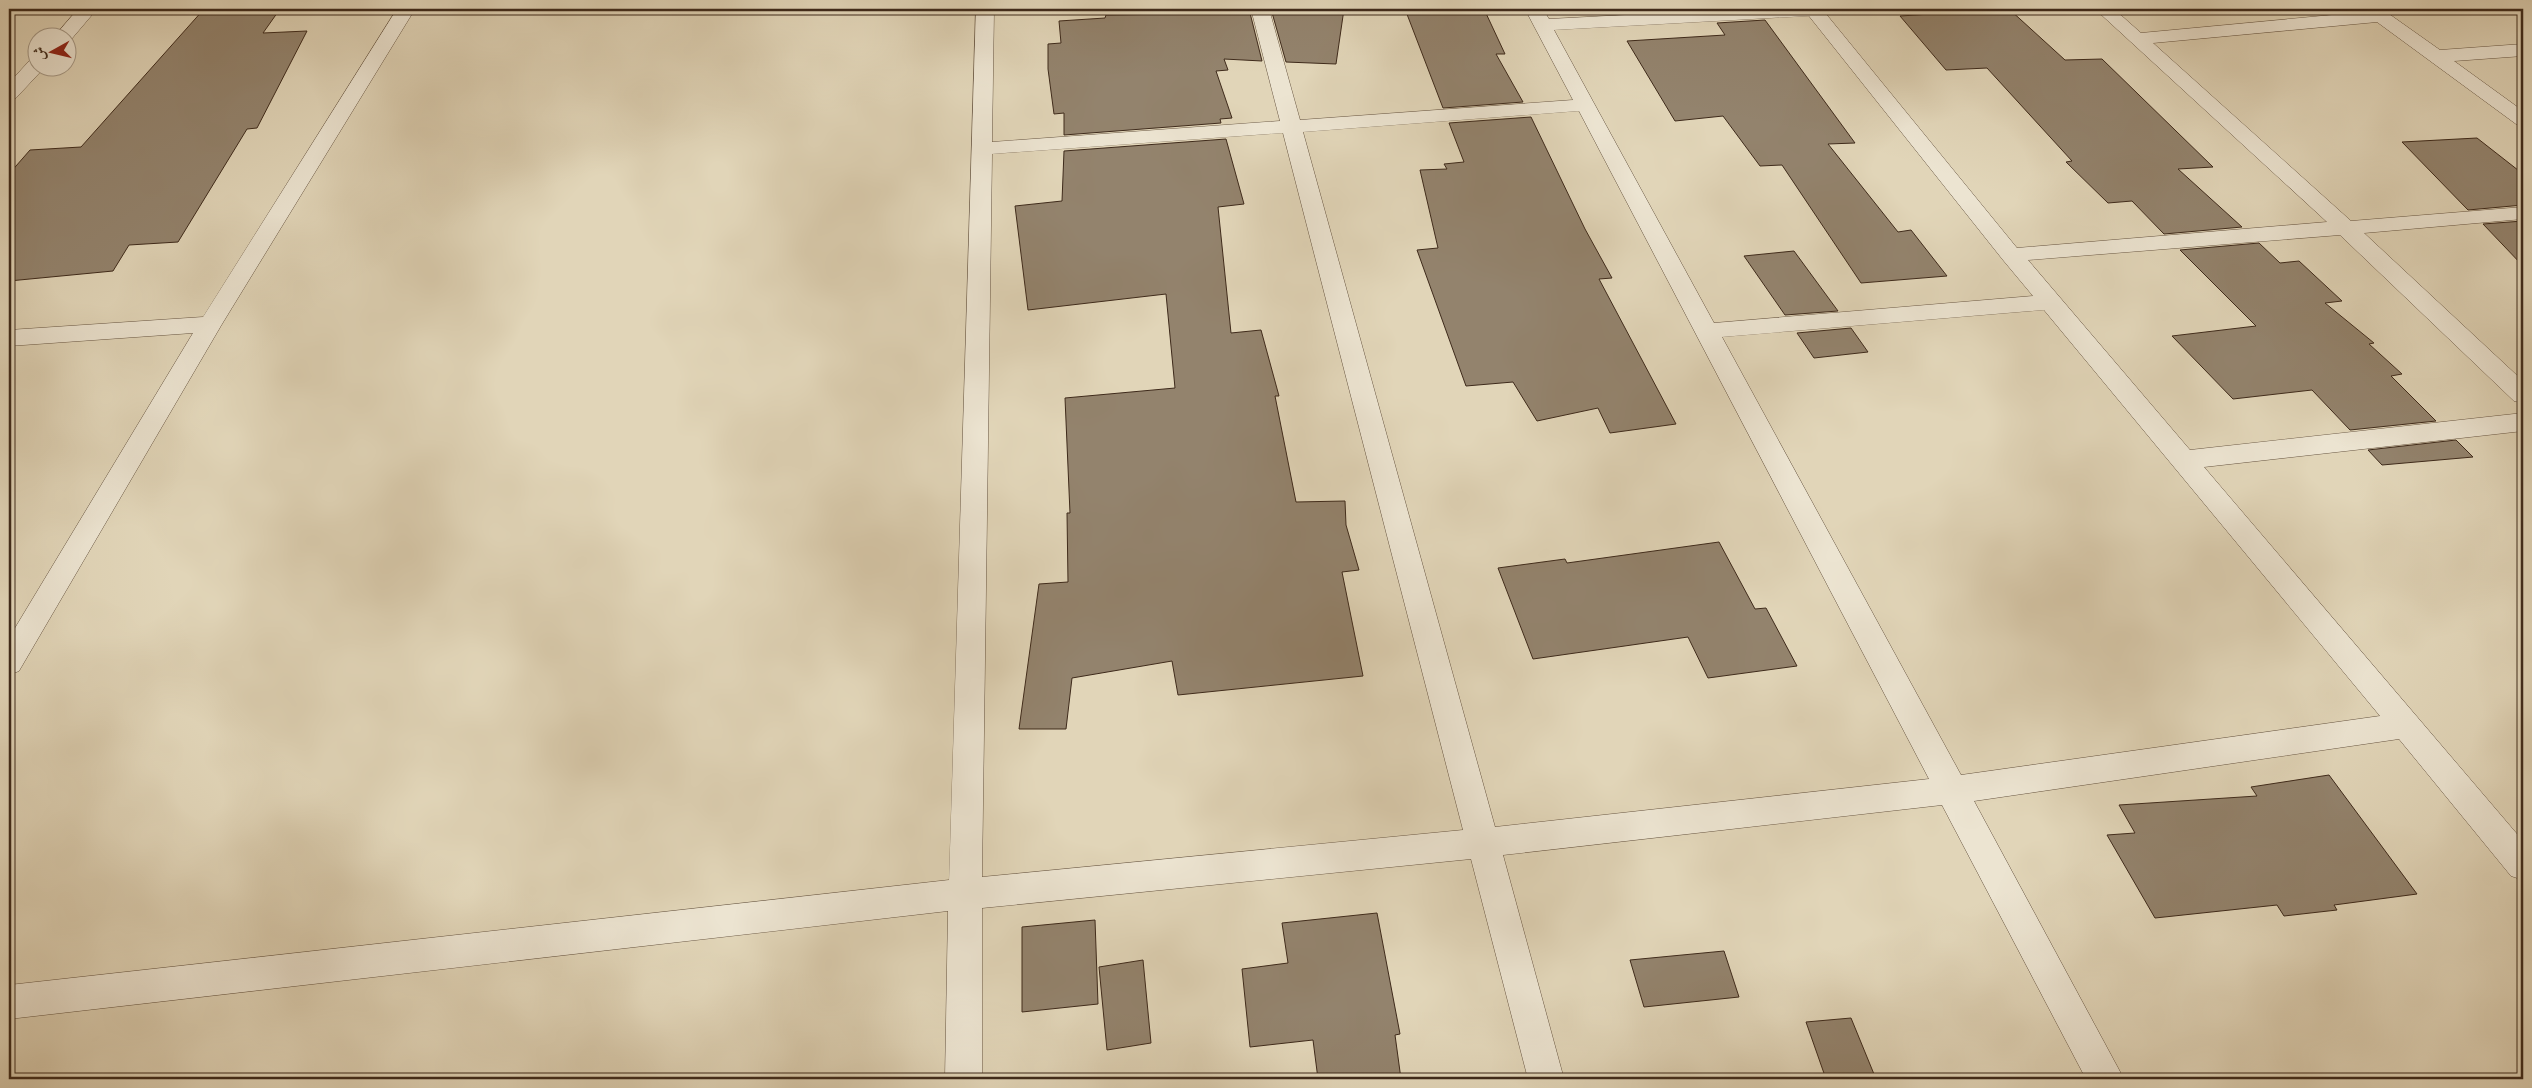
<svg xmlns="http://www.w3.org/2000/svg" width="2532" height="1088" viewBox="0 0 2532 1088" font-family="Cardo,Amiri,serif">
<rect width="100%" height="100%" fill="#e1d5b8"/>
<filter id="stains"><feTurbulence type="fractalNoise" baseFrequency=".004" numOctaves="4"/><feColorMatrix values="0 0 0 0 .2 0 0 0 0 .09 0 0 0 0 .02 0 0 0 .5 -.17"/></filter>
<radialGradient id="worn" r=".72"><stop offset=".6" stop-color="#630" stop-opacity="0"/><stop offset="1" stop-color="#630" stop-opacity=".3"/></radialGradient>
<g fill="#93836d" stroke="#3e2a1b">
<path d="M204,9H280L263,33L307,31L257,128L247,129L178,242L129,245L113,271L9,281V174L30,150L81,147Z"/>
<path d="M1176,9H1249L1262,61L1224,59L1228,70L1216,71L1232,118L1220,119L1221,123L1064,135V113L1054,114L1048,69V44L1061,43L1059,21L1105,18L1106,15L1176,14Z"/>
<path d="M1271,9H1344L1336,64L1286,62Z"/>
<path d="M1405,9H1484L1505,54H1496L1523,102L1443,108Z"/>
<path d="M2009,9L2065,60L2102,59L2213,167L2178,169L2242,227L2164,234L2132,201L2108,203L2066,162L2072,161L1987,68L1946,70L1900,16Z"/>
<path d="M1765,20L1855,143L1828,144L1898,232L1911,230L1947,276L1861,283L1782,165L1760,166L1723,116L1675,121L1627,41L1725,35L1717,23Z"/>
<path d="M1531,117L1585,229L1612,278L1599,279L1676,424L1610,433L1598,408L1537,421L1513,382L1466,386L1417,250L1438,248L1420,170L1447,169L1444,164L1464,162L1449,123Z"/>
<path d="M2477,138L2523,174V205L2468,210L2402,142Z"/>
<path d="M1226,139L1244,204L1218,207L1231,333L1261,330L1279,396H1275L1296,502L1345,501L1346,525L1359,570L1342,572L1363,676L1178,695L1172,661L1072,678L1066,729H1019L1039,584L1068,582L1067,513H1070L1065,398L1175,388L1166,294L1028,310L1015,206L1062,201L1064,151Z"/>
<path d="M2523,221V266L2483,224Z"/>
<path d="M2259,243L2280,263L2299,261L2342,301L2325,303L2374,343L2369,344L2402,374L2391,376L2436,421L2350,430L2312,390L2233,399L2172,336L2256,326L2180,250Z"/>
<path d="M1794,251L1838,311L1785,315L1744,256Z"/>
<path d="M1851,328L1868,352L1814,358L1797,333Z"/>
<path d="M2456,440L2473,457L2382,465L2368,450Z"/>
<path d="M1719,542L1755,609L1766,608L1797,666L1708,678L1688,637L1533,659L1498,568L1565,559L1567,563Z"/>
<path d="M2329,775L2417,894L2334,905L2337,910L2284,916L2277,905L2155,918L2107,835L2135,833L2119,805L2257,796L2251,787Z"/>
<path d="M1377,913L1400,1034L1395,1035L1401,1079H1318L1313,1040L1250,1047L1242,969L1288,963L1282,923Z"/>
<path d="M1095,920L1098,1004L1022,1012V927Z"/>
<path d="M1724,951L1739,997L1644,1007L1630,960Z"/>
<path d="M1143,960L1151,1043L1107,1050L1099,967Z"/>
<path d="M1851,1018L1876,1079H1826L1806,1022Z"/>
</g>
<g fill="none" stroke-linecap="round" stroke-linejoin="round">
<defs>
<g id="street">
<path d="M78,9H97L69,42L68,38H53Z"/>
<path d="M397,9H415L222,324L19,671L9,675V638L193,333L9,346V330L203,317Z"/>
<path d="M976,9H994L992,142L1280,121L1251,9H1269L1300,120L1573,100L1525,9H1543L1549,19L1739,9H1822L2017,248L2327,222L2095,9H2114L2141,33L2364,12L2362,9H2382L2440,50L2523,44V56L2454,61L2523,111V126L2516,124L2377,22L2153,43L2351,221L2523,207V219L2364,233L2523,381V403L2514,401L2340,235L2028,260L2190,450L2523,413V431L2204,467L2523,841V880L2511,876L2399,739L1974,801L2124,1079H2086L1942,805L1503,855L1564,1079H1528L1471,859L982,908V1079H945L948,911L9,1019V985L949,880ZM1809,16L2003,260L2033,296L1714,323L1554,30ZM1579,111L1929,779L1495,827L1303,132ZM1283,133L1463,830L982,877L992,154ZM2044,310L2380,716L1961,775L1722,337Z"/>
<path d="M38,57V68H44L16,98L9,100V83L31,59Z"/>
</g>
</defs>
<use href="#street" stroke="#675542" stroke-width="1"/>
<use href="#street" fill="#ece4d1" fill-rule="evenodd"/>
</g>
<rect width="2532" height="1088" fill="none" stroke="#e1d5b8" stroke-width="30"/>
<rect x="10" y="10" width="2512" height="1068" fill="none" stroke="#3e2a1b" stroke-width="2.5"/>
<rect x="15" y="15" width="2502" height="1058" fill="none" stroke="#3e2a1b"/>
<g transform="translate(52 52) rotate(262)"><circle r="24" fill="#ece4d1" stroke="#a69a88"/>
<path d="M0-4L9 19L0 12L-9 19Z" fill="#8f2418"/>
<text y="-8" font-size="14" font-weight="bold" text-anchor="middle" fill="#3e2a1b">ش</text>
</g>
<rect width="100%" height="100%" filter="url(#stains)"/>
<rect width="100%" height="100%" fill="url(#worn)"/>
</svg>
